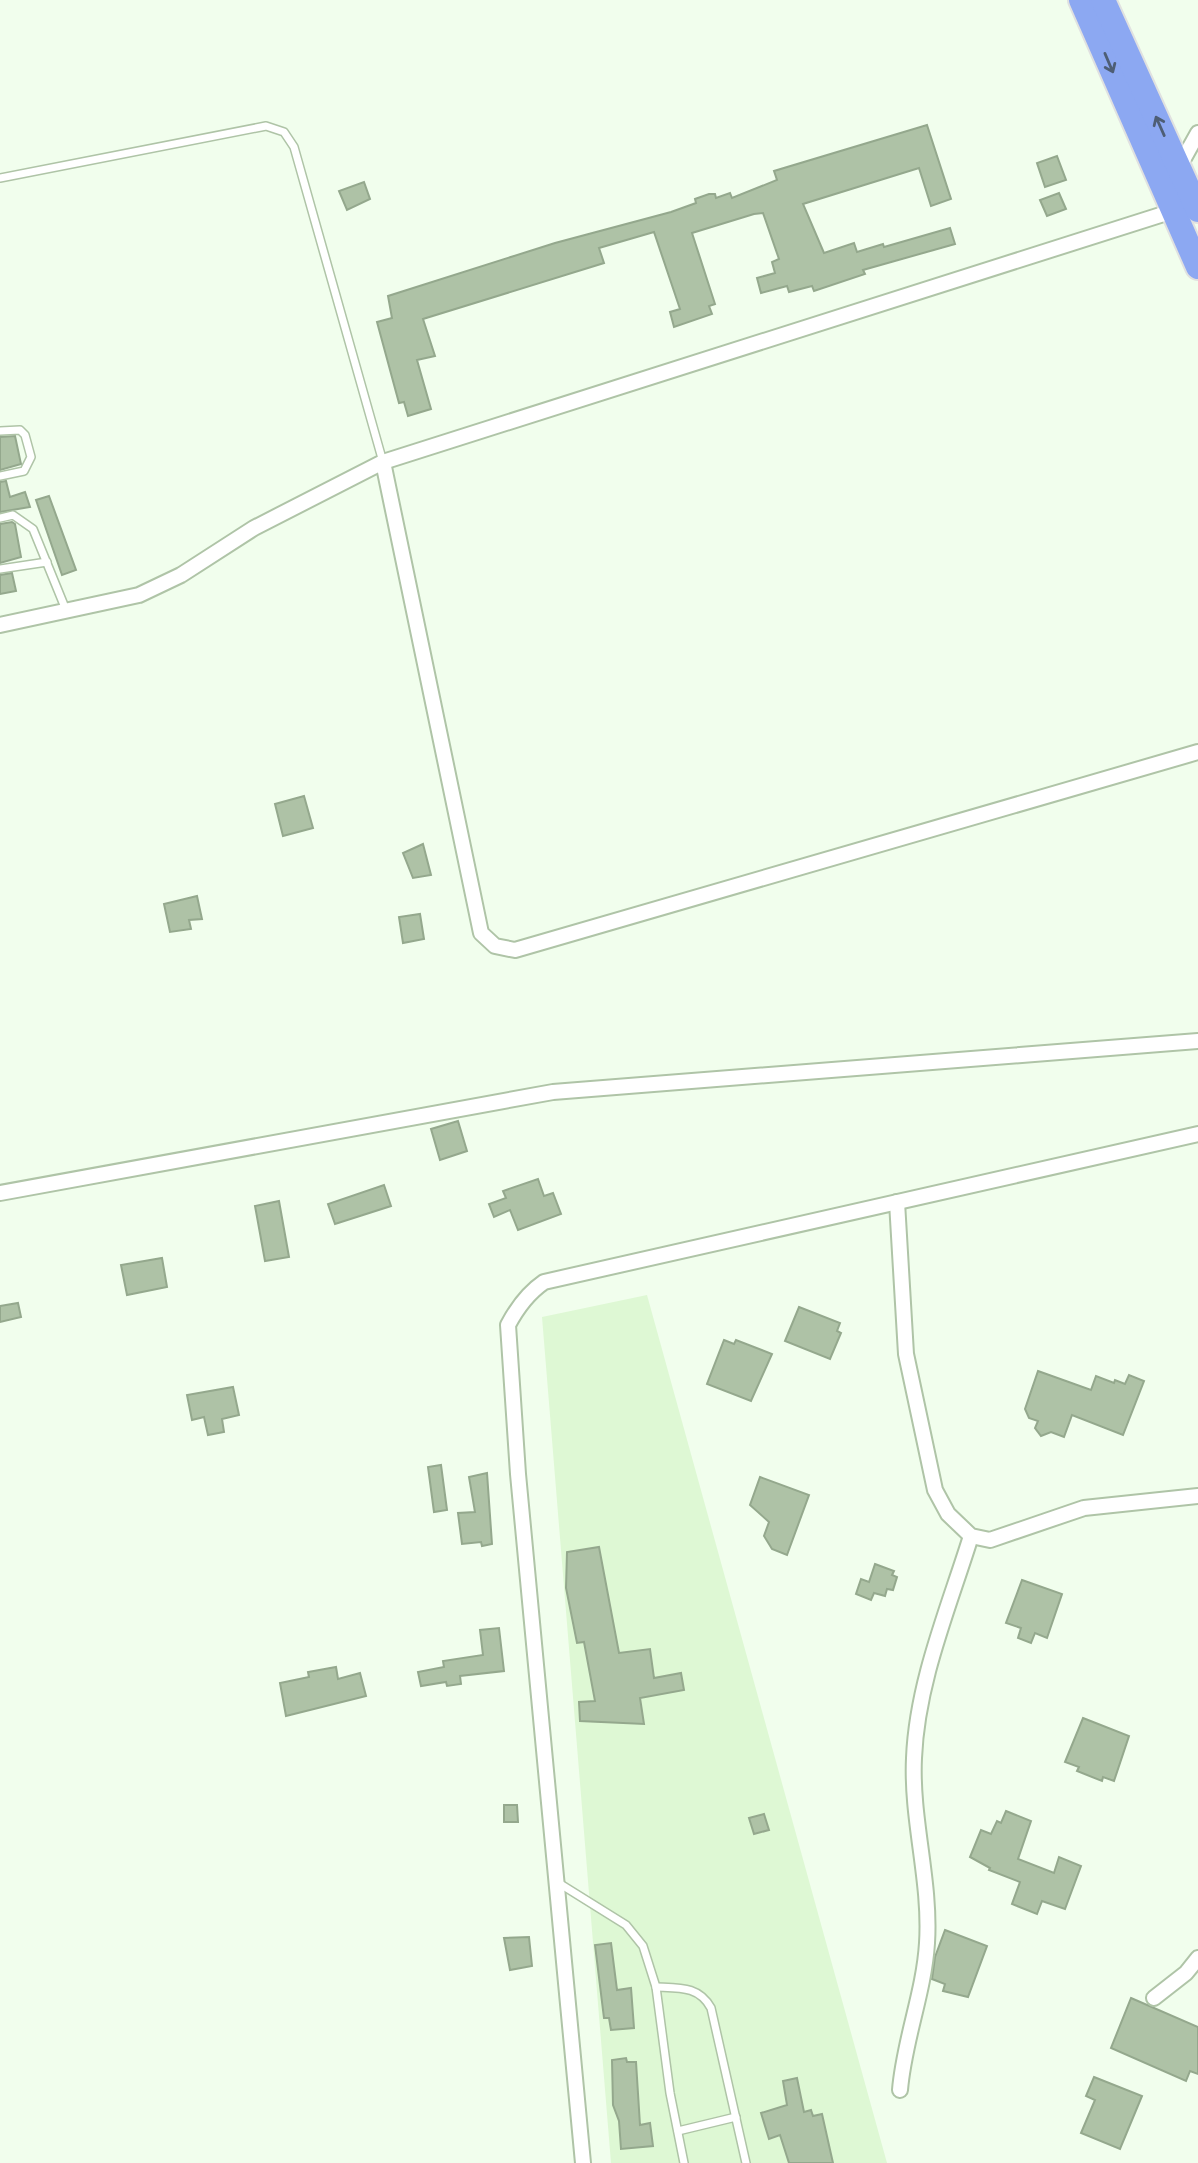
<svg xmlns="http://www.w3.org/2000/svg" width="1198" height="2163" viewBox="0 0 1198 2163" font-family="'Fira Sans Condensed',sans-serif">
<rect width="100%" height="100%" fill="#f1feed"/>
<path fill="#def8d4" d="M647,1295L887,2163H611L542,1317Z"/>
<g fill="#aec2a6" stroke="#94a88d" stroke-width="2">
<path d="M927,125L951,199L931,206L919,168L803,204L824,253L854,243L857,252L883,244L884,247L950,228L955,244L863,270L865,274L814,291L812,286L789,292L787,286L761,293L757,278L775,273L772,262L779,259L763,213L754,214L692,233L715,304L709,306L712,314L674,327L670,312L680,309L654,232L599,248L604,263L423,319L435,356L417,360L431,409L408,416L404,402L399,403L377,322L392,318L388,296L555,243L671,212L696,203L695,199L709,194H715L716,198L730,193L732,198L777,180L774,171Z"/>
<path d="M1057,156L1066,180L1045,187L1037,163Z"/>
<path d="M364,182L370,199L347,210L339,191Z"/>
<path d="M1059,193L1066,209L1047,216L1040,200Z"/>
<path d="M15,436L21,464L0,470V437Z"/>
<path d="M6,481L10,497L25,492L30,507L0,512V482Z"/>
<path d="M49,496L76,570L62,575L36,500Z"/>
<path d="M12,522L15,524L21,557L0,563V524Z"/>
<path d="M12,573L16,591L0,594V575Z"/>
<path d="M304,796L313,828L283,836L275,804Z"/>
<path d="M423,844L431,875L413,878L403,853Z"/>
<path d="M197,896L202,919L189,920L191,929L170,932L164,904Z"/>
<path d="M420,914L424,939L403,943L399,917Z"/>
<path d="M458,1121L467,1151L440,1160L431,1129Z"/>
<path d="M538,1179L544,1196L553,1193L561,1214L518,1230L510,1210L494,1217L489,1204L506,1198L503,1191Z"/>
<path d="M384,1185L391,1206L335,1224L328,1204Z"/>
<path d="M279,1201L289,1257L265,1261L255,1206Z"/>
<path d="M162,1258L167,1287L127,1295L121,1265Z"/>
<path d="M18,1303L21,1317L0,1322V1306Z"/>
<path d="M799,1307L840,1323L837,1331L841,1333L830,1359L785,1341Z"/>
<path d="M724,1340L734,1344L736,1340L772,1354L751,1401L707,1384Z"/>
<path d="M1038,1371L1091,1390L1096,1376L1114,1383L1115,1380L1125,1384L1129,1375L1144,1381L1123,1435L1072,1415L1064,1437L1051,1432L1041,1436L1035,1428L1038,1421L1029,1418L1025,1409Z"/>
<path d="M233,1387L239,1415L222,1419L224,1432L208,1435L204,1417L192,1420L187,1395Z"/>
<path d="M441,1465L447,1510L434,1512L428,1467Z"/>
<path d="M487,1473L492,1544L482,1546L481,1542L462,1544L458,1513L475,1512L469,1477Z"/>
<path d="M760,1477L809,1495L787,1555L772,1549L764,1536L769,1522L750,1505Z"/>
<path d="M599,1547L619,1653L650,1649L654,1678L681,1673L684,1690L640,1698L644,1724L580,1721L579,1702L595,1701L584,1642L577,1643L566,1588L567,1552Z"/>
<path d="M875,1564L894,1571L892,1575L897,1577L893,1590L887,1589L885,1596L874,1593L871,1600L856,1594L861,1579L869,1582Z"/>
<path d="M1022,1580L1062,1594L1047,1638L1035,1633L1031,1643L1018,1638L1021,1628L1006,1623Z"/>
<path d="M499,1628L504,1671L460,1676L461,1684L447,1686L446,1682L421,1686L418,1672L444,1667L443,1661L483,1655L480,1630Z"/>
<path d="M336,1667L338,1679L360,1673L366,1696L286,1716L280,1683L309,1677L308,1672Z"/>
<path d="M1083,1718L1129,1736L1114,1781L1103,1777L1102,1781L1077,1771L1079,1767L1065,1762Z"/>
<path d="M504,1805H517L518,1822H504Z"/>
<path d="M1006,1811L1031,1821L1018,1859L1054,1873L1059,1857L1081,1866L1065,1909L1042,1901L1037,1914L1012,1904L1020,1882L989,1870L990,1868L970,1857L981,1830L991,1834L997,1821L1001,1823Z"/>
<path d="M764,1814L769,1830L754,1834L749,1818Z"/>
<path d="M945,1930L987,1946L968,1997L943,1991L945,1984L932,1979L935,1957Z"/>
<path d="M529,1937L532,1966L510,1970L504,1938Z"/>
<path d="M611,1943L617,1990L631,1988L634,2028L611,2030L609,2018H604L595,1945Z"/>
<path d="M1131,1998L1198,2027V2074L1190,2071L1186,2081L1111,2048Z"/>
<path d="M626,2058L627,2062H636L640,2125L650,2123L653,2146L621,2149L619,2121L613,2105L612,2060Z"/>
<path d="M1094,2077L1142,2096L1120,2149L1081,2133L1095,2100L1086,2096Z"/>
<path d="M797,2078L804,2112L811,2110L813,2116L822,2114L833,2163H789L780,2135L769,2139L761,2113L787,2105L783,2081Z"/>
</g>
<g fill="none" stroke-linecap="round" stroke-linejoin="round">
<defs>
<g id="service">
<path d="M0,178L266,126L284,132L294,147L383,462"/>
<path d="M0,431L20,430L25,435L31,457L24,471L0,476"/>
<path d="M0,518L13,515L33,529L66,610"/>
<path d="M0,569L47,562"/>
<path d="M557,1882L626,1925L643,1946L656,1987L670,2093L684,2163"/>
<path d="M656,1987C680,1988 699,1986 711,2008L746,2163"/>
<path d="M678,2131L736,2117"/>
</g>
<g id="minor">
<path d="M1179,167L1198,133"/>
<path d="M383,462L481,933L495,946L515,950L1198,752"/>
<path d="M0,625L139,595L181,575L254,528L383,462L1173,211"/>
<path d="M0,1193L553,1092L1198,1041"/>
<path d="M897,1202L906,1354L935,1490L948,1514L971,1536L990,1540L1084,1508L1198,1496"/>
<path d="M1154,1998L1186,1973L1198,1958"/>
<path d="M900,2090C904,2040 924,1993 927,1943C931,1881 911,1820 914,1758C917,1682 949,1607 971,1536"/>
<path d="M583,2163L518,1474L508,1325C517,1308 528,1293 544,1282L1198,1134"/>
</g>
<g id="trunk">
<path d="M1081,0L1198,267"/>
<path d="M1103,0L1198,210"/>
</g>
</defs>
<use href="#service" stroke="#afc4a7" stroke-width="10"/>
<use href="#minor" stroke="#afc4a7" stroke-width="18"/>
<use href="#trunk" stroke="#e0e1e0" stroke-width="28"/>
<use href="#service" stroke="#fff" stroke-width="7"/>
<use href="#minor" stroke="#fff" stroke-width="14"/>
<use href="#trunk" stroke="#8ca8f2" stroke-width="24"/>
</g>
<defs><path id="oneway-shaft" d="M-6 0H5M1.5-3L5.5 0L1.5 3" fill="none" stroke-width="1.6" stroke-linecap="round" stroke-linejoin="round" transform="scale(1.75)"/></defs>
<g stroke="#4e5e75">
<use href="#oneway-shaft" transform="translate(1109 63) rotate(67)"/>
<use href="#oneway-shaft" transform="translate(1160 126) rotate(-114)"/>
</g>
</svg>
